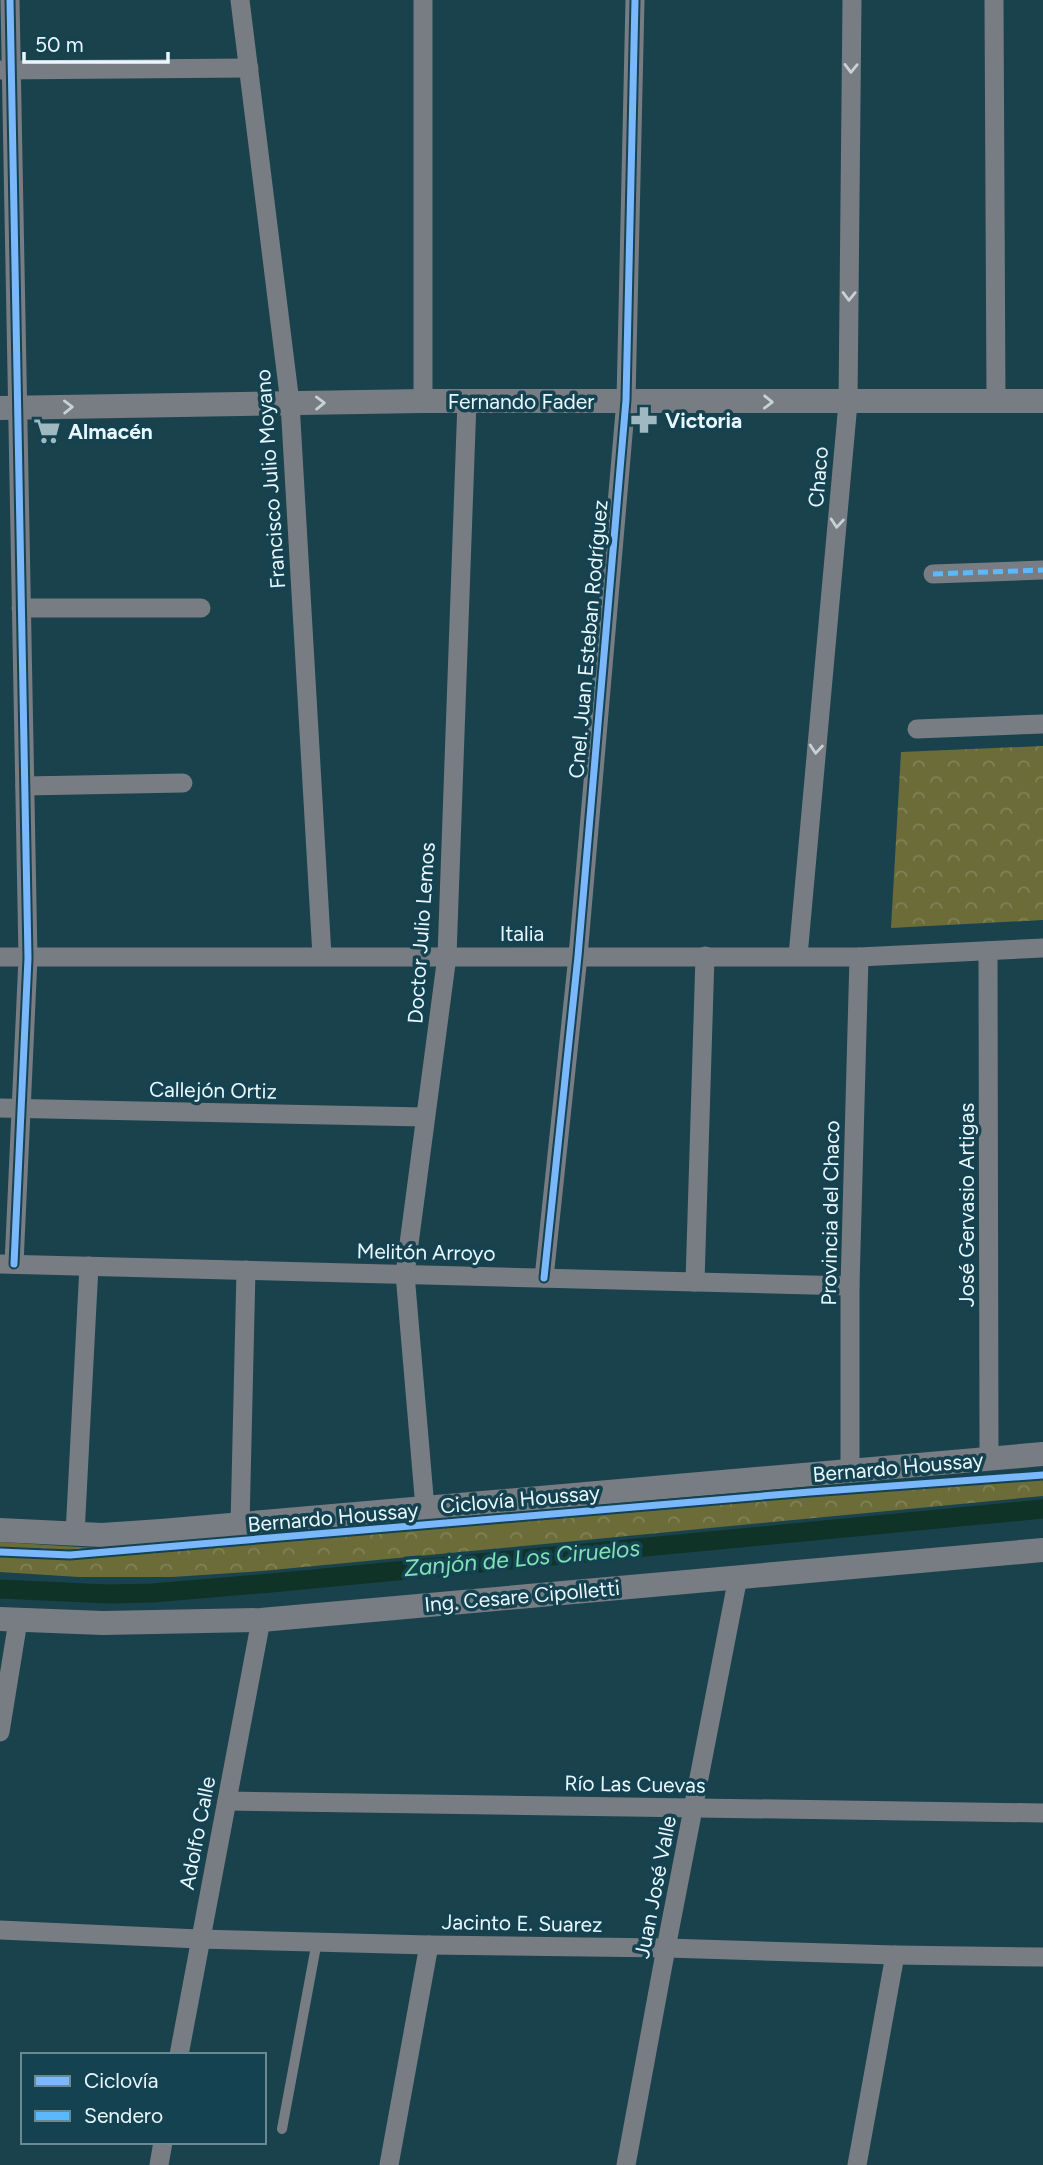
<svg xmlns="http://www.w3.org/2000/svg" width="1043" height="2165" viewBox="0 0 1043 2165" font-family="Figtree,sans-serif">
<defs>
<pattern id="park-crowns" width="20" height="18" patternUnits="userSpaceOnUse" patternTransform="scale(1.75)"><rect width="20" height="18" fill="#6c6c39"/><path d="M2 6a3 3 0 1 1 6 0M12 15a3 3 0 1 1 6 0" fill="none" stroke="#818257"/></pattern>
</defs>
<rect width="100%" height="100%" fill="#1a424d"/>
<g fill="url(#park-crowns)">
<path d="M1043,746V920L891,928L901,752Z"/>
<path d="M1043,1472V1496L262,1571L172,1577H79L0,1572V1542L96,1548L248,1540Z"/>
</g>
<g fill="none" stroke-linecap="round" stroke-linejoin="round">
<path stroke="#0f3327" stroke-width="19" d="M0,1589L108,1594L152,1593L271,1583L1043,1509"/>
<path stroke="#787c83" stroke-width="10" d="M282,2129L317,1941"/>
<g stroke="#787c83" stroke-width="19">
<path d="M10,0L28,958L14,1264"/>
<path d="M240,0L290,403L322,956"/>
<path d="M423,0V401"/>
<path d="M994,0L996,401"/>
<path d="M1,70L249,68"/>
<path d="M933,574L1043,570"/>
<path d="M21,608H201"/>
<path d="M917,729L1043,724"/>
<path d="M25,786L183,783"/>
<path d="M988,951L989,1459"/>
<path d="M798,956L848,403L852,0"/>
<path d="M0,957H859L1043,948"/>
<path d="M0,1108L425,1117"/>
<path d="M0,1264L850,1286"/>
<path d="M544,1278L578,956L626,400L635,0"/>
<path d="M695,1282L705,956"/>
<path d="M850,1471V1286L859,957"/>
<path d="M425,1508L405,1274L447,956L467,401"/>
<path d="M240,1525L246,1270"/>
<path d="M75,1534L89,1266"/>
<path d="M0,1732L18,1621"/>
<path d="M227,1801L1043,1813"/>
<path d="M0,1930L199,1939L429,1945L666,1948L895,1955L1043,1957"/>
<path d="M179,2055L261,1620"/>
<path d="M159,2165L163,2142"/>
<path d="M389,2165L429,1945"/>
<path d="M626,2165L666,1948L738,1577"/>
<path d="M857,2165L895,1955"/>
</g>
<g stroke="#787c83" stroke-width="24">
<path d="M0,408L423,401H1043"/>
<path d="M0,1530L102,1535L161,1531L1043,1454"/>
<path d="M0,1619L103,1623L261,1620L1043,1550"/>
</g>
<path stroke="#5cb8fa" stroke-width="5" stroke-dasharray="10 5" stroke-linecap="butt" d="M933,574L1043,570"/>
<defs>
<g id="cycleway">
<path d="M10,0L28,958L14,1264"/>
<path d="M544,1278L578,956L626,400L635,0"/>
<path d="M0,1552L70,1555L810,1492L1043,1475"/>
</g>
</defs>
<use href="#cycleway" stroke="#154250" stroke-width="11"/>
<use href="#cycleway" stroke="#7ab7fb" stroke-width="7"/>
</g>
<defs><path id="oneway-chevron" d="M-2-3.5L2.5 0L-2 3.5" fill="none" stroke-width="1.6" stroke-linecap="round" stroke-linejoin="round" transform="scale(1.75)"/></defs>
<g stroke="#c6d2d8">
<use href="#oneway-chevron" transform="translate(851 68) rotate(91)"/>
<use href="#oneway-chevron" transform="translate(849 296) rotate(91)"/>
<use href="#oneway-chevron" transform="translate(768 402) rotate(1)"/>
<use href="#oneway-chevron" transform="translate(320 403) rotate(-1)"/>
<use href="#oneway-chevron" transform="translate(68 407) rotate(-1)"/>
<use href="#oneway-chevron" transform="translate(837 523) rotate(95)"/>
<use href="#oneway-chevron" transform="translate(816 749) rotate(95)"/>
</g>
<defs>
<symbol id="pharmacy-bare" viewBox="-9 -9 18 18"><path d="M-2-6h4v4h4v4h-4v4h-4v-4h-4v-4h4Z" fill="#a0b8bf" stroke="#154250" stroke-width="2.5" paint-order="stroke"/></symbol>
<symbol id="supermarket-bare" viewBox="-9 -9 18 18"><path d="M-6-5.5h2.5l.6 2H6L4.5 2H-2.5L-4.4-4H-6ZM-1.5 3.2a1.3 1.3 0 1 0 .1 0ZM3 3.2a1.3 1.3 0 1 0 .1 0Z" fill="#a0b8bf" stroke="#154250" stroke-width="2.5" paint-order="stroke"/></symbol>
</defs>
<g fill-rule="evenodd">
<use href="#pharmacy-bare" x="625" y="401" width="38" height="38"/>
<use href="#supermarket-bare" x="28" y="412" width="38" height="38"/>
</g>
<g text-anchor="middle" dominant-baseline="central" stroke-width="7" stroke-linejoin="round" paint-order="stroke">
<g font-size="21" fill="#e8f7fd" stroke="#154250">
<text x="521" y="401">Fernando Fader</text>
<text transform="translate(818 477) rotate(-85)">Chaco</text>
<text transform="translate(270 479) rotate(-94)">Francisco Julio Moyano</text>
<text transform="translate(588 639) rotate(-85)">Cnel. Juan Esteban Rodríguez</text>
<text transform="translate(421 933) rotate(-86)">Doctor Julio Lemos</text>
<text x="522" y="933">Italia</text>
<text transform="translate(213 1090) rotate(1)">Callejón Ortiz</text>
<text transform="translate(966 1205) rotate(-90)">José Gervasio Artigas</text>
<text transform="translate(830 1213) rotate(-89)">Provincia del Chaco</text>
<text transform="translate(426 1252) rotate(1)">Melitón Arroyo</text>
<text transform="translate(898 1467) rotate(-5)">Bernardo Houssay</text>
<text transform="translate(520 1499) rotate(-5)">Ciclovía Houssay</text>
<text transform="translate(333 1517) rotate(-5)">Bernardo Houssay</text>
<text transform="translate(522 1596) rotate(-5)">Ing. Cesare Cipolletti</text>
<text transform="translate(635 1784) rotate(1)">Río Las Cuevas</text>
<text transform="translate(197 1833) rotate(-79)">Adolfo Calle</text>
<text transform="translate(655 1887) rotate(-79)">Juan José Valle</text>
<text transform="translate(522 1923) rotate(1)">Jacinto E. Suarez</text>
</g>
<g font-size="21" font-weight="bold" fill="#e8f7fd" stroke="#154250" text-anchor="start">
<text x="665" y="420">Victoria</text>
<text x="68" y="431">Almacén</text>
</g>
<g font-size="23" font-style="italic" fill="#81e2b4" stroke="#154250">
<text transform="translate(522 1558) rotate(-5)">Zanjón de Los Ciruelos</text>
</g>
</g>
<rect x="21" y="2053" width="245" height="91" fill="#154250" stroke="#698a95" stroke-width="2"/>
<rect x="35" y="2076" width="35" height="10" fill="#7ab7fb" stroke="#698a95" stroke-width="2"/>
<text x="84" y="2088" font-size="21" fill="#e8f7fd">Ciclovía</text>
<rect x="35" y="2111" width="35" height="10" fill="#5cb8fa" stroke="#698a95" stroke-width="2"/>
<text x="84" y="2123" font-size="21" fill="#e8f7fd">Sendero</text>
<path d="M24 52v10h144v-10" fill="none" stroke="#e8f7fd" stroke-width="3.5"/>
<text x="35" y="52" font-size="21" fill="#e8f7fd" stroke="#154250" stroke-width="5" paint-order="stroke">50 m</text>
</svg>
